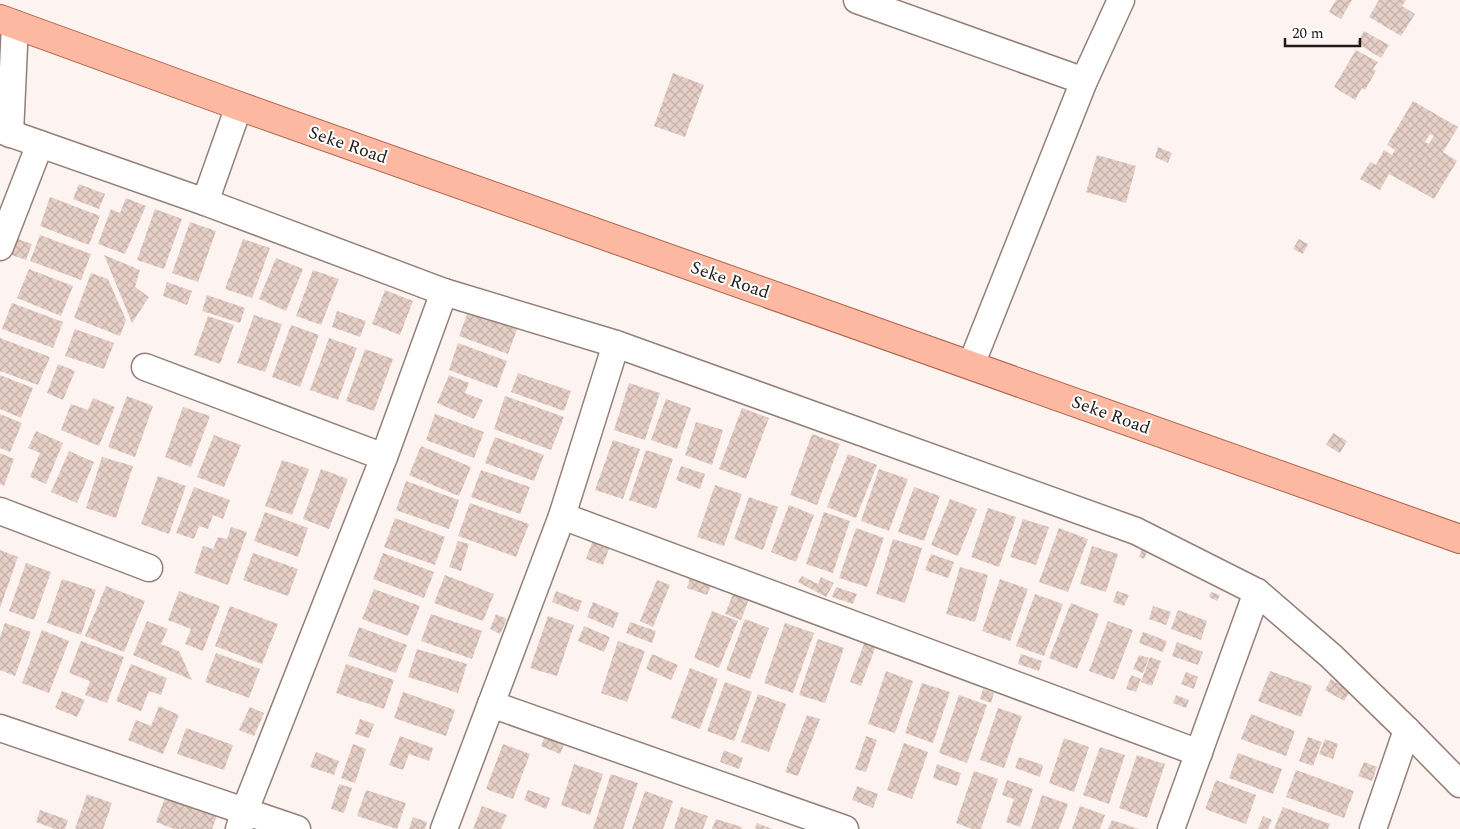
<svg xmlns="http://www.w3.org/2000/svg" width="1460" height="829" viewBox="0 0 1460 829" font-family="Spectral,serif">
<defs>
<pattern id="building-cross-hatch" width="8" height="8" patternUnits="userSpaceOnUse" patternTransform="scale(1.25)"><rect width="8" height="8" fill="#e5cfc7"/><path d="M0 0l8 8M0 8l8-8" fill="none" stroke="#c4b1aa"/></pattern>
</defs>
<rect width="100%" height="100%" fill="#fdf4f1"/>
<g fill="url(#building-cross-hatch)" fill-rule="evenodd">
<path d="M1336,0H1352L1341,19L1329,12Z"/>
<path d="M1379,0H1406L1402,6L1415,14L1401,36L1369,17Z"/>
<path d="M1364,31L1389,45L1381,58L1357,43Z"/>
<path d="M1356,50L1378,62L1373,69L1376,71L1365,90L1362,88L1355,100L1334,87Z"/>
<path d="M673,73L704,85L685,137L654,126Z"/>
<path d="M1413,101L1458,127L1443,152L1457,161L1434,199L1389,174L1380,190L1360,179L1370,162L1376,165L1384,150L1392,155L1395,150L1387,145ZM1430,134L1434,136L1429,144L1425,142Z"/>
<path d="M1158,147L1172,153L1168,163L1155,157Z"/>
<path d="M1097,155L1136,166L1126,203L1086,192Z"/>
<path d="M79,184L105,194L99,209L73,199Z"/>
<path d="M50,197L100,216L89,245L40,226Z"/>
<path d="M126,198L146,206L125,254L98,244L111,209L120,213Z"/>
<path d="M155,209L182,219L164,269L137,260Z"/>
<path d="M190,222L216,231L198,282L172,273Z"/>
<path d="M40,235L91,254L81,280L30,261Z"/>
<path d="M15,238L32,244L26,260L9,254Z"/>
<path d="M243,239L270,248L252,298L225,289Z"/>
<path d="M1299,239L1308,244L1303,254L1293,249Z"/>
<path d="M104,255L140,270L135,287L149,297L132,323Z"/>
<path d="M276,258L303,269L286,311L259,299Z"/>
<path d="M29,269L73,286L61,316L17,298Z"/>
<path d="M313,270L339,279L321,325L296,316Z"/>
<path d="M91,273L108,279L126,320L120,336L74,318Z"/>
<path d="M167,282L192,291L187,305L163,296Z"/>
<path d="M385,290L413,301L400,335L372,324Z"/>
<path d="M207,295L245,308L240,323L202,311Z"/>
<path d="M12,303L63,322L53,348L2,329Z"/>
<path d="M469,309L518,327L508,354L459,336Z"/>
<path d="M337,311L366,321L360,337L332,327Z"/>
<path d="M254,315L282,324L265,372L237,363Z"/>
<path d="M208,316L234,325L220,364L194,355Z"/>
<path d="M291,325L319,335L300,387L272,377Z"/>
<path d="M75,329L114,343L104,369L65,356Z"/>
<path d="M0,338L50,357L38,385L0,371Z"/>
<path d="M329,338L357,348L338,400L310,390Z"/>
<path d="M458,343L507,361L497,388L449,370Z"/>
<path d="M365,349L393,359L374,411L346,401Z"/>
<path d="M58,364L75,371L63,400L47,393Z"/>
<path d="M518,373L571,391L564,411L511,392Z"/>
<path d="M0,375L33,388L21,418L0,409Z"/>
<path d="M449,375L469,383L465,393L483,400L474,419L437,403Z"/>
<path d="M629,383L660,393L645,440L614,430Z"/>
<path d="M127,396L153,406L135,457L108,447Z"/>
<path d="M505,396L564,417L551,450L494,429Z"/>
<path d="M93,398L115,407L99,446L61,430L71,404L88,410Z"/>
<path d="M666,399L691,408L677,449L651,440Z"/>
<path d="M183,407L210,416L191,467L165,457Z"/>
<path d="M742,408L769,418L746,479L719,469Z"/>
<path d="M0,414L22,423L10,452L0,448Z"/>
<path d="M435,414L484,432L474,458L426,440Z"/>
<path d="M696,422L723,430L712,465L685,455Z"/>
<path d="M36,431L63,443L46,484L30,477L40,453L28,448Z"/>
<path d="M1333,433L1347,441L1340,453L1326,445Z"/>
<path d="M812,434L840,444L817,505L790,495Z"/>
<path d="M214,435L241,445L224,487L197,477Z"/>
<path d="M495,437L544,455L534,481L485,463Z"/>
<path d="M613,440L640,449L623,499L595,490Z"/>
<path d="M421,446L471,467L459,496L409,475Z"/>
<path d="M646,450L673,459L656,509L629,500Z"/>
<path d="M69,451L94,462L77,503L51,492Z"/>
<path d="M0,453L14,459L4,486L0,484Z"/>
<path d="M848,454L877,465L856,518L827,507Z"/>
<path d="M102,457L133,466L116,518L86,508Z"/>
<path d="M282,460L309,469L292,515L265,506Z"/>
<path d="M681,466L705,474L700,489L676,480Z"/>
<path d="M321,469L348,479L329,529L303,519Z"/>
<path d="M879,469L908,479L889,531L861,521Z"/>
<path d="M481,470L530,487L520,514L471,497Z"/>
<path d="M158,476L186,486L169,534L141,524Z"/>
<path d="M406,481L459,500L449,529L396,510Z"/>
<path d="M715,485L742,494L724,546L697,537Z"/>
<path d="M194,487L230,500L223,519L213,515L208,529L199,526L194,539L176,533Z"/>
<path d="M914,487L940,496L924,541L898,532Z"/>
<path d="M749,497L778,507L763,550L734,539Z"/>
<path d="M950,499L977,509L958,556L931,545Z"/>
<path d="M470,503L529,524L516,557L458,536Z"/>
<path d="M789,505L814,515L796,562L771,552Z"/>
<path d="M988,508L1016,517L999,567L971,557Z"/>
<path d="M265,512L308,528L298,557L254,541Z"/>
<path d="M824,512L850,521L833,573L806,564Z"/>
<path d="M395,518L445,537L435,565L384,547Z"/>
<path d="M1023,519L1049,527L1036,565L1010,557Z"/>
<path d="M231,527L247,532L228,585L194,573L203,546L213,549L218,537L227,539Z"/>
<path d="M856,528L884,538L867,587L839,578Z"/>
<path d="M1059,528L1088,539L1068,592L1039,582Z"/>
<path d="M893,539L922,548L905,603L876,594Z"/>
<path d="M593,540L610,546L603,565L586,559Z"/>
<path d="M458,541L469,544L461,571L449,567Z"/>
<path d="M1092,546L1118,554L1106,592L1080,584Z"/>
<path d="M1142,549L1147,552L1144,559L1139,557Z"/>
<path d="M0,550L18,557L0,608Z"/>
<path d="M253,553L298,569L288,596L243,580Z"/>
<path d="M383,553L434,572L424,598L373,579Z"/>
<path d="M931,554L954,562L948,578L925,570Z"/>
<path d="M26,563L51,572L34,620L9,611Z"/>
<path d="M960,567L988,575L975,622L946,614Z"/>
<path d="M445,575L494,594L483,621L434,603Z"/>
<path d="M802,576L818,584L821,577L834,583L826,597L798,582Z"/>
<path d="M690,578L711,585L707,595L687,588Z"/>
<path d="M62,579L96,590L81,635L47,623Z"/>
<path d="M1000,579L1028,589L1010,641L982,631Z"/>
<path d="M657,580L670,585L653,627L640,621Z"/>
<path d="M106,586L145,601L124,652L85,636Z"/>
<path d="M836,587L857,594L853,604L832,597Z"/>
<path d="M374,589L420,606L408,636L362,619Z"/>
<path d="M179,591L220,606L203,651L185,644L191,629L168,620Z"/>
<path d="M556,591L582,601L578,612L552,602Z"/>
<path d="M1117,591L1129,595L1124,606L1113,602Z"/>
<path d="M1211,592L1220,595L1217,601L1209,597Z"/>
<path d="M733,594L749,599L741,620L725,614Z"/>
<path d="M1035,594L1063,604L1044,656L1016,646Z"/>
<path d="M593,602L619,613L613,628L587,617Z"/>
<path d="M1071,603L1099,614L1077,669L1049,658Z"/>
<path d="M230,606L278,624L262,664L215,646Z"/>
<path d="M1153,606L1171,612L1166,625L1149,619Z"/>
<path d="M1178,610L1207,621L1201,640L1171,629Z"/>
<path d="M712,611L738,621L719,668L694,658Z"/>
<path d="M431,614L482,631L472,659L421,641Z"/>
<path d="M496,614L507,619L500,634L490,629Z"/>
<path d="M548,616L574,625L557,676L530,668Z"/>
<path d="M745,619L769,628L750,679L726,670Z"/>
<path d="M147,621L168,629L161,644L179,651L192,680L133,655Z"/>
<path d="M1108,621L1133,630L1114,680L1089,671Z"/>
<path d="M630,622L656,631L652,643L626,633Z"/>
<path d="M5,623L31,632L15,676L0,670V637Z"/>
<path d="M785,623L814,633L793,693L764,683Z"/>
<path d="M584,626L610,637L604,652L578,641Z"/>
<path d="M359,627L407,645L396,673L348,656Z"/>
<path d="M42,630L69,641L49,693L22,683Z"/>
<path d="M1143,632L1167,641L1163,652L1139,643Z"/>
<path d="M818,639L844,648L825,703L799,695Z"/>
<path d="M81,641L124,657L107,703L85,695L90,681L69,673Z"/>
<path d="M618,641L645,651L627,702L601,693Z"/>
<path d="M865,641L876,646L861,686L850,682Z"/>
<path d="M1177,642L1203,652L1198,665L1172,656Z"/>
<path d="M417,649L467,664L458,693L408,677Z"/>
<path d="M216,653L260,669L249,698L205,682Z"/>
<path d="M652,654L678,665L671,680L646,669Z"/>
<path d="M1021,654L1042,661L1039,671L1018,664Z"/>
<path d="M1139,655L1149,658L1143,673L1133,669Z"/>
<path d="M1150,657L1161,661L1152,686L1141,682Z"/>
<path d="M131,664L167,678L161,695L149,691L141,711L116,701Z"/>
<path d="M346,664L394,680L384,709L336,693Z"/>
<path d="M690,668L718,679L700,729L671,718Z"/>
<path d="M886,671L913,681L895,733L868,724Z"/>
<path d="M1270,671L1312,686L1301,717L1258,701Z"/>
<path d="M1186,672L1198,677L1194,689L1181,684Z"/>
<path d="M1131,675L1141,679L1136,692L1126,689Z"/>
<path d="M1331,679L1350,691L1344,701L1325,690Z"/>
<path d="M725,682L752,692L734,741L707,731Z"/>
<path d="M922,683L950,692L933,743L905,733Z"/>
<path d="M983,689L994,693L991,703L980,699Z"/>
<path d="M62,691L85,700L77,717L55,708Z"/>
<path d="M403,692L455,710L446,736L394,718Z"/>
<path d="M758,694L786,704L769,752L741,742Z"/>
<path d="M959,695L987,705L967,763L939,753Z"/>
<path d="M1176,695L1189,700L1186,708L1173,703Z"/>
<path d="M159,706L179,715L163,754L128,740L136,720L151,726Z"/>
<path d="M250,707L264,713L254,736L239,730Z"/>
<path d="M998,708L1022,716L1004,768L980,760Z"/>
<path d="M1251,714L1295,731L1286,756L1241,739Z"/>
<path d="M807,715L820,719L798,776L785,772Z"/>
<path d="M360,719L374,724L369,738L355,734Z"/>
<path d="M186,728L233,745L224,770L177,754Z"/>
<path d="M546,733L566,740L560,754L541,746Z"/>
<path d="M400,736L433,748L429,761L409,754L403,770L389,765Z"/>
<path d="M866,736L877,740L866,772L855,769Z"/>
<path d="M1308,737L1322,742L1313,766L1299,761Z"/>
<path d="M1064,738L1089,747L1074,792L1049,783Z"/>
<path d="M1325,739L1338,744L1333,759L1319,754Z"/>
<path d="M904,743L928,752L912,799L887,790Z"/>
<path d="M353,744L366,749L355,783L341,778Z"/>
<path d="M503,744L530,754L513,799L486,789Z"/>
<path d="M1100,747L1125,755L1109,804L1083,795Z"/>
<path d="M724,750L743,758L739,769L720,762Z"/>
<path d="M316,752L339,761L334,775L310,767Z"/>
<path d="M1238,753L1282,769L1273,794L1229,778Z"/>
<path d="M1137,755L1165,764L1147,818L1119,808Z"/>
<path d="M1019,757L1043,765L1040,777L1015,768Z"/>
<path d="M1364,762L1377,767L1372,781L1358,776Z"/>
<path d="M574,764L603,774L590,815L561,805Z"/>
<path d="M937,764L961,773L957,786L933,778Z"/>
<path d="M1296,770L1354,791L1344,818L1286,797Z"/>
<path d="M974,771L998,779L981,829H972L956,823Z"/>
<path d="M611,774L638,783L623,829H593Z"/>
<path d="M1007,780L1033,789L1020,827L1006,822L1014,799L1002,795Z"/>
<path d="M1216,780L1256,795L1246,824L1205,809Z"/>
<path d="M339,784L352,788L344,813L331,809Z"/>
<path d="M857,786L878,794L873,808L852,800Z"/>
<path d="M366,790L406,803L397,829L357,816Z"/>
<path d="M528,790L550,798L546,809L524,800Z"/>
<path d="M645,791L673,801L663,829H632Z"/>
<path d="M87,794L112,803L103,829H75Z"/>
<path d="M166,795L218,813L212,829H174L156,822Z"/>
<path d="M1042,795L1068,804L1059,829H1031Z"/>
<path d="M482,806L507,815L501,829H473Z"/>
<path d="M1080,806L1105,815L1100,829H1072Z"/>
<path d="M681,807L708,816L703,829H674Z"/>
<path d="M1283,807L1330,824L1328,829H1274Z"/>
<path d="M40,810L68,820L65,829H55L36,822Z"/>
<path d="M1263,816L1272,820L1268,829H1258Z"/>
<path d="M413,817L427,822L425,829H409Z"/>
<path d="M716,819L742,827L741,829H712Z"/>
<path d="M1112,820L1139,829H1108Z"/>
<path d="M757,823L772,829H755Z"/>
</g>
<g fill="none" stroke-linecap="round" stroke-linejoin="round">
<defs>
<g id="street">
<path d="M857,0L1084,81"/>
<path d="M0,130L205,202L444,292L616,344L1136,531L1257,592L1331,656L1407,730L1460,784"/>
<path d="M10,134L15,24"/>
<path d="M205,202L239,106"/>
<path d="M0,247L40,144"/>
<path d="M971,365L1084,81L1121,0"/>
<path d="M145,367L384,457"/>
<path d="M0,511L149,568"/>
<path d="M562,516L1199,753"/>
<path d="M491,704L845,829"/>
<path d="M0,728L297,829"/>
<path d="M239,829L245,810L384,457L444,292"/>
<path d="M444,829L562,516L616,344"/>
<path d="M1171,829L1257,592"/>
<path d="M1373,829L1407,730"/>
</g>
<path id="primary" d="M0,19L239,106L1460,539"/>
</defs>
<use href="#street" stroke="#947f78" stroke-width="29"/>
<use href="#primary" stroke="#ae6247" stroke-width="30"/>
<use href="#street" stroke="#fff" stroke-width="26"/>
<use href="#primary" stroke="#fcb8a0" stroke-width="28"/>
</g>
<g text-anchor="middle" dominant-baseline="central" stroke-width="4" stroke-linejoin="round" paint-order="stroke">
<g font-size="18" fill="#221a17" stroke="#fff">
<text transform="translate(348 145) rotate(19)">Seke Road</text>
<text transform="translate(730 280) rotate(19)">Seke Road</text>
<text transform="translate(1111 415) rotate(20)">Seke Road</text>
</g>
</g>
<path d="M1285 38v8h75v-8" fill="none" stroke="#221a17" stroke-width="2.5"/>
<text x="1292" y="38" font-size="15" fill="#221a17" stroke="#ffffff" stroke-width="4" paint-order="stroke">20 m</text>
</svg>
